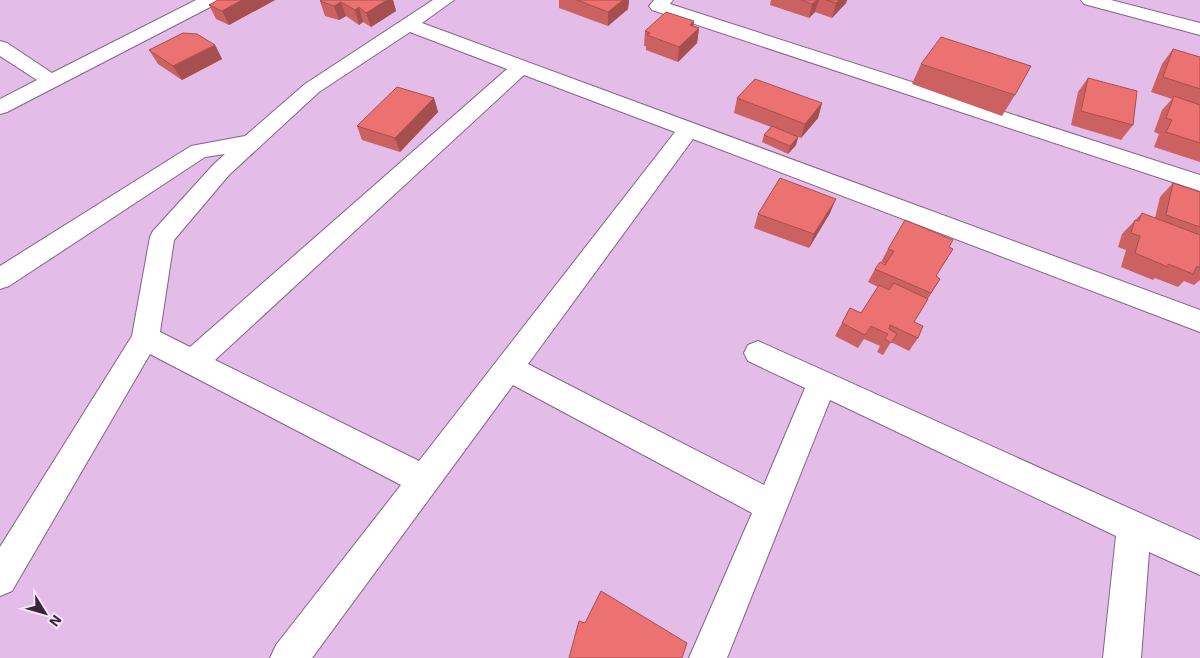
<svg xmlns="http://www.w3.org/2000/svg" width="1200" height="658" viewBox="0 0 1200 658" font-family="'Exo 2',sans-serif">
<rect width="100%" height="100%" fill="#e3bce8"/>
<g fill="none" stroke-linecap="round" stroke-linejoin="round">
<defs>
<g id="minor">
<path d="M196,0H219L216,4L7,112L0,114V99L37,80L0,56V41L7,43L52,73Z"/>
<path d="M433,0H454L422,23L1200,310V332L693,139L528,364L764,485L805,388L748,361L744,353L748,345L758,341L1200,540V575L1149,552L1141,658H1103L1116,536L830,400L727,658H689L752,513L513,385L312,658H270L276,645L401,485L150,354L12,591L0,596V547L132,336L150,237L153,231L213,165L225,154L205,157L9,286L0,289V266L191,146L245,136L305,84ZM410,32L507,69L190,347L160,332L174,240L229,175L319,92ZM524,75L675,132L419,461L215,360Z"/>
<path d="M654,0H673L670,4L1200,175V191L652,10L649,6Z"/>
<path d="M1081,0H1111L1200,23V35L1084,4Z"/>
</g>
</defs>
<use href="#minor" stroke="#86628a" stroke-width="2"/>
<use href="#minor" fill="#fff" fill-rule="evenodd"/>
</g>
<g fill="#cb6261">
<path d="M218,0H275L229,25L216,19L209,5Z"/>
<path d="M393,0L396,11L371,27L363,22L359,25L346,16L339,20L325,16L320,1Z"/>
<path d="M559,0H629L628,9L608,26L559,8Z"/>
<path d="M771,0H847L846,3L832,18L815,12L809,18L770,5Z"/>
<path d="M694,21L693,26L699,28L697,43L678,62L646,50V46H644L645,31Z"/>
<path d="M215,45L222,59L182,80L158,64L149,50Z"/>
<path d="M1173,49L1200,57V162L1154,147L1159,134L1154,132L1162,110L1172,99L1151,92L1162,64Z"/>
<path d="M921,64L1015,95L1002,116L912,84Z"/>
<path d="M1088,78L1133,125L1121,140L1071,125L1078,92Z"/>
<path d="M434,98L438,112L400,152L362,140L357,126Z"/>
<path d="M737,98L822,103L818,118L801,138L798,137L796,145L788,154L762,142L764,135L771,127L734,113Z"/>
<path d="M1173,183L1200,192V280L1194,285L1184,281L1178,287L1155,278L1153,280L1121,267L1126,250L1118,247L1122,234L1142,213L1155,218L1160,197Z"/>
<path d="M830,213L809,248L754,228L758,214Z"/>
<path d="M949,247L936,276L940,279L914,322L918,338L909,351L891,342L883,355L877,352L880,346L864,339L858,348L835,336L850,308L861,313L878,287L868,282L875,269L885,264L881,262L888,249Z"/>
</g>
<g fill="#a5504f">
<path d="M242,0H275L229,25L222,11Z"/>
<path d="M387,0H393L396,11L371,27L366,13Z"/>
<path d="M623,0H629L628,9L608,26V12Z"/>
<path d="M817,0H819L815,12L809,18L812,4Z"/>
<path d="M839,0H847L846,3L832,18L836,3Z"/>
<path d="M341,2L346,16L339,20L334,6Z"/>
<path d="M359,7L363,22L359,25L355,10Z"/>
<path d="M694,21L692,35L699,28L697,43L678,62L679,47L690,25Z"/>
<path d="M215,45L222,59L182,80L173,66Z"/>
<path d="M434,98L438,112L400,152L395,138Z"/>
<path d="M822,103L818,118L801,138L805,124Z"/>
<path d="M798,137L796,145L788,154L790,146Z"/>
<path d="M836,199L830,213L809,248L814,234Z"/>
</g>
<g fill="#ec7271" stroke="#a5504f">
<path d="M218,0H242L222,11L209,5Z"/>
<path d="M322,0H387L366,13L359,7L355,10L341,2L334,6L320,1Z"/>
<path d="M577,0H623L608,12Z"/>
<path d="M801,0H817L812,4Z"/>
<path d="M826,0H839L836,3Z"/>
<path d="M666,12L694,21L690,25L699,28L679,47L647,35L650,33L645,31Z"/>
<path d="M183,33L197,34L215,45L173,66L149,50Z"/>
<path d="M941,37L1031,66L1015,95L921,64Z"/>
<path d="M1173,49L1200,57V89L1163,77Z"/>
<path d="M1088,78L1137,91L1133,125L1081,111Z"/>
<path d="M755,79L822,103L805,124L737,98Z"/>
<path d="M397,87L434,98L395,138L357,126Z"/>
<path d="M1174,96L1200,105V143L1166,132L1172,120L1166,118Z"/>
<path d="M772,126L798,137L790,146L764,135Z"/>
<path d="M780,178L836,199L814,234L758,214Z"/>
<path d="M1173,183L1200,192V227L1166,215Z"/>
<path d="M1142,213L1200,235V268L1197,266L1193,274L1168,264V267L1135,253L1140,236L1131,233L1135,220L1139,221Z"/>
<path d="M905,220L953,240L949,247L953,249L936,276L940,279L931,293L875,269L880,262L885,265L894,251L888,249Z"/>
<path d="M894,283L928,299L914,322L923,326L918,338L890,325L889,329L897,334L891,343L885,339L888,334L871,326L865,335L842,323L850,308L861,313L879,285L889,290Z"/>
<path d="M601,591L687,643L682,658H569L579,621L585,623Z"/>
</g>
<g transform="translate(45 613) rotate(127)" stroke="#f8e4fb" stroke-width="4" paint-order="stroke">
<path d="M0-4L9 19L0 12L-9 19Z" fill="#362738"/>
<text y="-8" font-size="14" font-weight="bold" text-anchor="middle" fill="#362738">N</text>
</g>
</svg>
